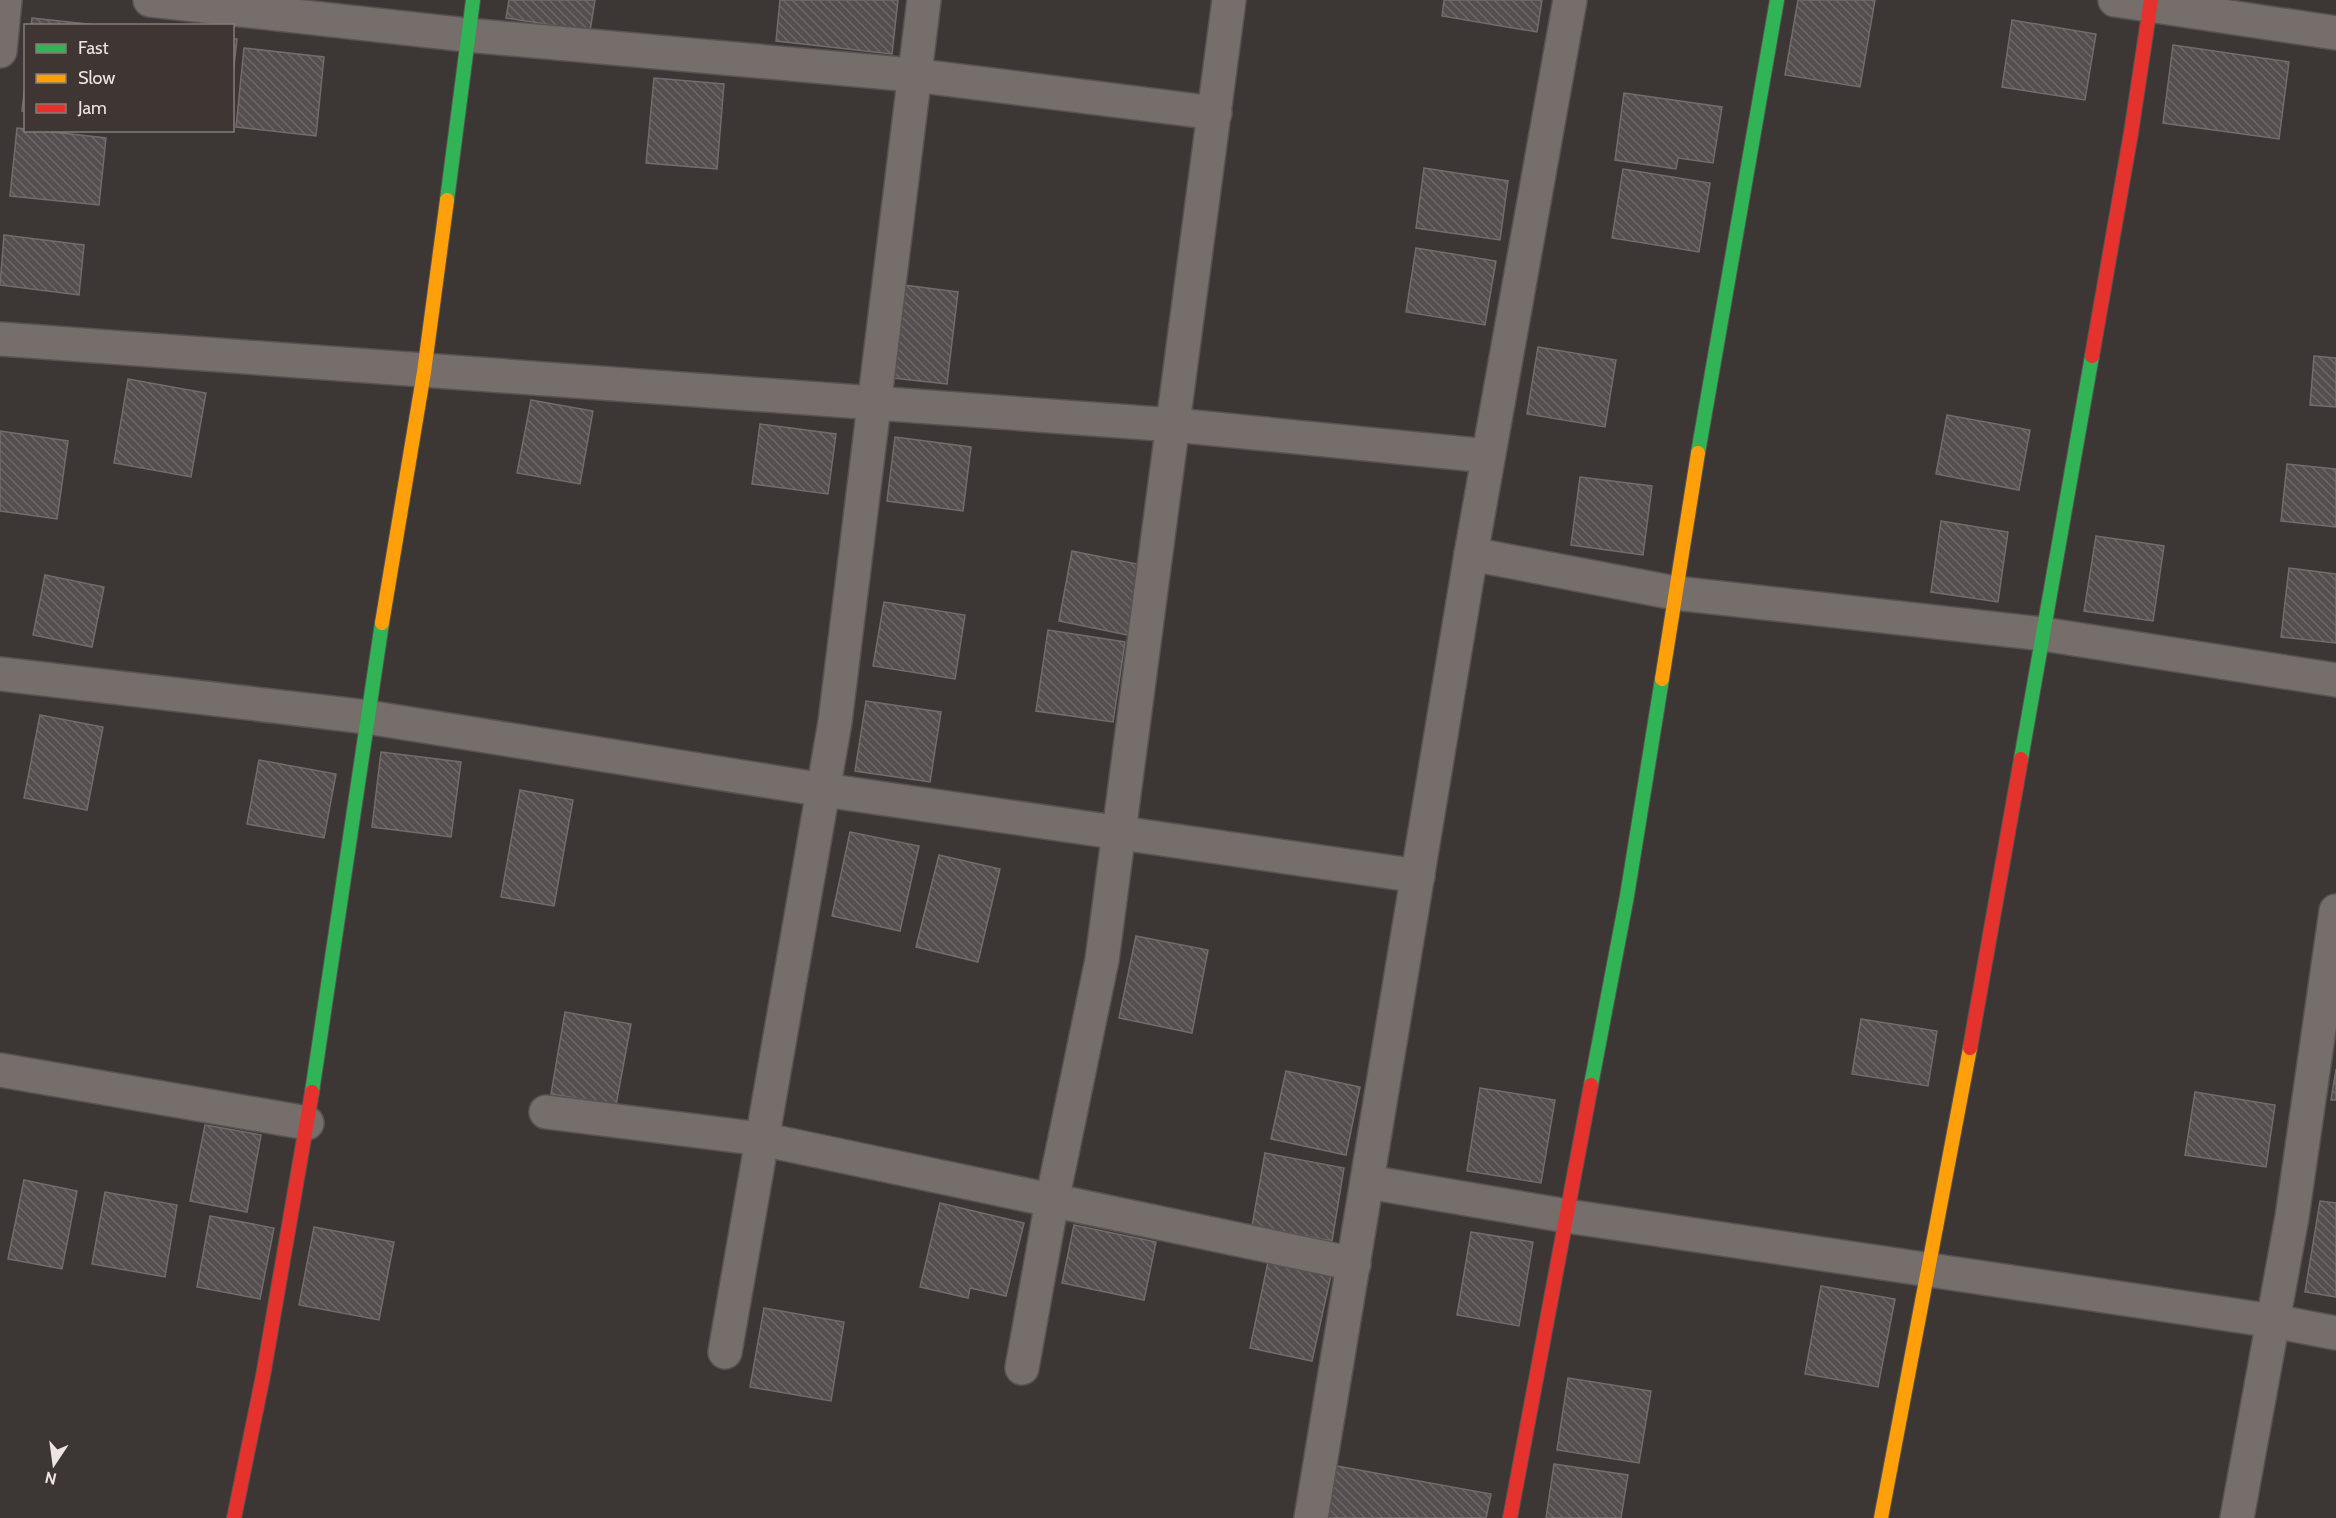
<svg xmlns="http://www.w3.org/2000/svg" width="2336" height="1518" viewBox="0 0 2336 1518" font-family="Cabin,sans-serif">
<defs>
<pattern id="building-back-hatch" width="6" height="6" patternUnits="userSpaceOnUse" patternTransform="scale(1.5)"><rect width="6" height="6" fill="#544f4e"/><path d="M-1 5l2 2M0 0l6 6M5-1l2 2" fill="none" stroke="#6d6867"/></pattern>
</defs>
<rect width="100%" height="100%" fill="#3c3635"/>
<g fill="url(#building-back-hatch)" stroke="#726d6c" stroke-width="1.5">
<path d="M509,0H595L590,31L506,18Z"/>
<path d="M780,0H898L892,54L776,41Z"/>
<path d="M1444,0H1542L1537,32L1442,16Z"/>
<path d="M1798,0H1875L1860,87L1785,75Z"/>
<path d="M32,18L106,26H31Z"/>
<path d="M2012,20L2096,34L2085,100L2002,87Z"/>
<path d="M232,39H237L232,84Z"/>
<path d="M2173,45L2289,62L2279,139L2163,123Z"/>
<path d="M244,48L324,57L316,136L236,127Z"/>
<path d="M26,76V111H22Z"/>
<path d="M654,78L724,84L717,169L646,163Z"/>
<path d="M1624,93L1722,107L1713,163L1678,158L1676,169L1615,160Z"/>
<path d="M17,128L106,138L99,205L10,196Z"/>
<path d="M1424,168L1508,181L1500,240L1416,228Z"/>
<path d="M1623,169L1710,183L1699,252L1612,238Z"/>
<path d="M4,235L84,245L79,295L0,285Z"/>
<path d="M1416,248L1496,261L1485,325L1406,312Z"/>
<path d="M904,285L958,292L947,384L893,378Z"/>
<path d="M1538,347L1616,360L1605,427L1527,414Z"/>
<path d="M2314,356L2336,358V407L2310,405Z"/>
<path d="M128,379L206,393L191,477L114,463Z"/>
<path d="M531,400L593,411L580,484L517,473Z"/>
<path d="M1947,415L2030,430L2019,490L1936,474Z"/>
<path d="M760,424L836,434L828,494L752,484Z"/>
<path d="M0,431L68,441L57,519L0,511Z"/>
<path d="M895,437L971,447L963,511L887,501Z"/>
<path d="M2287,464L2336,469V527L2281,521Z"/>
<path d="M1580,477L1652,486L1643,555L1571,545Z"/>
<path d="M1941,521L2008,532L1998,602L1931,592Z"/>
<path d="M2096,536L2164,546L2153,621L2084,611Z"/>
<path d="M1072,551L1142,565L1128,635L1059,621Z"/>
<path d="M2289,568L2336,574V643L2281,637Z"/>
<path d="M45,575L104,587L92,647L33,635Z"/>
<path d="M884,602L965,615L955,679L873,666Z"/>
<path d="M1048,630L1125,642L1113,722L1036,711Z"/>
<path d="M866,701L941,712L930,782L855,771Z"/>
<path d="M40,715L103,727L87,810L24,798Z"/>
<path d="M381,752L461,762L451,837L372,827Z"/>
<path d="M259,760L336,774L324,838L247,824Z"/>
<path d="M520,790L573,800L554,906L501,897Z"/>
<path d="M850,832L919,846L900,931L832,916Z"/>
<path d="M939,855L1000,869L978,962L916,947Z"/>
<path d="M1136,936L1208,950L1192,1033L1119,1018Z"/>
<path d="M565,1012L631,1024L616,1105L551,1094Z"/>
<path d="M1861,1019L1937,1031L1928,1086L1852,1074Z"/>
<path d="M2336,1069V1100H2331Z"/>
<path d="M1286,1071L1360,1087L1346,1155L1271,1139Z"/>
<path d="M1480,1088L1555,1100L1541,1183L1467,1171Z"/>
<path d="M2195,1092L2275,1105L2266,1167L2185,1155Z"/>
<path d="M205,1125L261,1135L247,1212L190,1201Z"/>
<path d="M1265,1153L1344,1168L1332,1241L1252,1226Z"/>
<path d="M24,1180L77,1191L62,1269L8,1259Z"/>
<path d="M105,1192L177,1205L165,1277L92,1264Z"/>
<path d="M2320,1201L2336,1203V1297L2305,1292Z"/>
<path d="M940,1203L1024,1223L1006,1296L970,1288L968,1298L920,1287Z"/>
<path d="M210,1216L274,1228L260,1299L197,1287Z"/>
<path d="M1074,1225L1156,1242L1144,1300L1062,1283Z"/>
<path d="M314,1227L394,1242L379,1320L299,1305Z"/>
<path d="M1471,1232L1533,1242L1519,1326L1457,1315Z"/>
<path d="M1268,1262L1331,1275L1312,1361L1250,1348Z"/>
<path d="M1821,1286L1895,1299L1878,1387L1805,1374Z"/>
<path d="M764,1308L844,1322L831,1401L750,1387Z"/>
<path d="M1568,1378L1651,1391L1639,1463L1557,1450Z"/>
<path d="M1554,1464L1628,1475L1621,1518H1546Z"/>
<path d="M1337,1466L1491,1494L1486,1518H1327Z"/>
</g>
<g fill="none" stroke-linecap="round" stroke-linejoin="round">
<defs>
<g id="street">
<path d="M150,0L467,35L913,75L1215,113"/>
<path d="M2115,0L2336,33"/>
<path d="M0,51L5,0"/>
<path d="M0,339L1174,425L1488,456"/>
<path d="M1471,554L1675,593L2043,634L2336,680"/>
<path d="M0,674L367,717L824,790L1418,876"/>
<path d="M0,1070L307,1123"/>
<path d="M546,1112L761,1139L1354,1264"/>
<path d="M1368,1182L1567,1216L2273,1321L2336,1333"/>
<path d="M725,1352L835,722L924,0"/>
<path d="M1022,1368L1052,1201L1102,960L1229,0"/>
<path d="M1311,1518L1471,554L1570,0"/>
<path d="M2237,1518L2292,1217L2336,911"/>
</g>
<g id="fast">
<path d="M447,200L473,0"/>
<path d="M1698,453L1777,0"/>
<path d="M2021,759L2092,356"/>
<path d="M1591,1085L1627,896L1662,679"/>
<path d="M312,1092L382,623"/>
</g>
<g id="slow">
<path d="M382,623L424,372L447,200"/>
<path d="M1662,679L1698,453"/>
<path d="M1881,1518L1970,1048"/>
</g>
<g id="jam">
<path d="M2092,356L2131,133L2151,0"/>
<path d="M1970,1048L2021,759"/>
<path d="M234,1518L263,1376L312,1092"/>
<path d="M1510,1518L1591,1085"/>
</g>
</defs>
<use href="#street" stroke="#575352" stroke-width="36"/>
<use href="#fast" stroke="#575352" stroke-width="16"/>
<use href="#slow" stroke="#575352" stroke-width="16"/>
<use href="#jam" stroke="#575352" stroke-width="16"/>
<use href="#street" stroke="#766e6b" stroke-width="33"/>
<use href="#fast" stroke="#30b455" stroke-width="14"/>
<use href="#slow" stroke="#ff9f0a" stroke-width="14"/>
<use href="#jam" stroke="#e5322d" stroke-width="14"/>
</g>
<rect x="24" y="24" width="210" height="108" fill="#3f3532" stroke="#847c79" stroke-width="1.5"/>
<rect x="36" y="44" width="30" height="9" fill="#30b455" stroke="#847c79" stroke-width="1.5"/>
<text x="78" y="54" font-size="18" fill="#ece6e3">Fast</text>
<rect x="36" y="74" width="30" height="9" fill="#ff9f0a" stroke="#847c79" stroke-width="1.5"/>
<text x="78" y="84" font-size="18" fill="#ece6e3">Slow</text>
<rect x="36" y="104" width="30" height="9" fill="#e5322d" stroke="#847c79" stroke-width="1.5"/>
<text x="78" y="114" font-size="18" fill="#ece6e3">Jam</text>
<g transform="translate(54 1464) rotate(193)" stroke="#3f3532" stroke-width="4.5" paint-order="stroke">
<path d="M0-4.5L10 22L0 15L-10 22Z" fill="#ece6e3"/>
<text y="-9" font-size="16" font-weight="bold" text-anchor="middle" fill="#ece6e3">N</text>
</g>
</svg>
